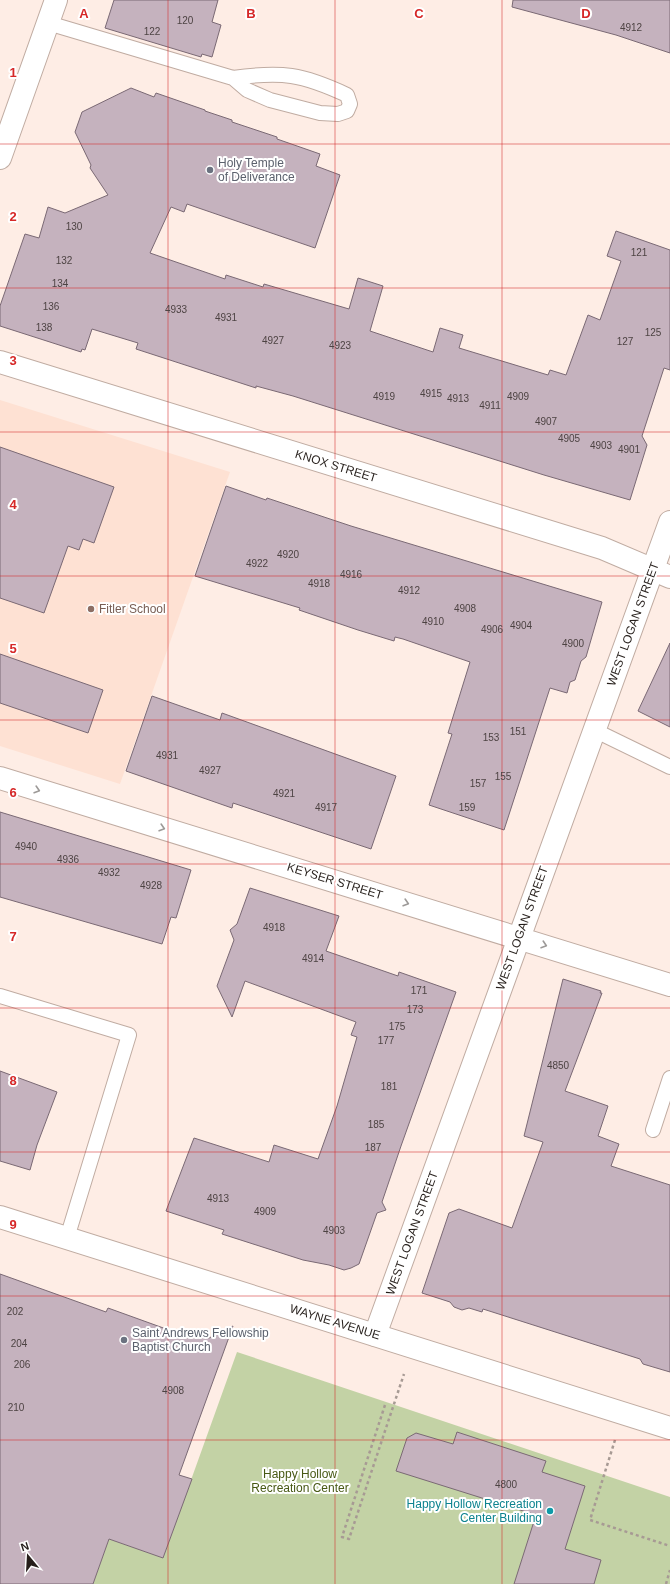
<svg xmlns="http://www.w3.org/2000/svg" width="670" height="1584" viewBox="0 0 670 1584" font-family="Helvetica,sans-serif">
<rect width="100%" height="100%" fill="#feede5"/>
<path fill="#fee1d3" d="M0,400L230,472L120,784L0,746Z"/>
<path fill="#c3d2a5" d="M237,1352L670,1497V1584H93L109,1539L163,1558Z"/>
<g fill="#c5b2be" stroke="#7a6974">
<path d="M114,0H218L212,22L221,25L212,57L202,54L201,57L105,28Z"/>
<path d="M513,0H670V53L616,35L512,7Z"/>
<path d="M131,88L154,97L156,93L205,110V111L232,120V122L277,137V139L320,154L316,166L340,175L315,248L187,204L184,212L171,207L150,253L225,279L226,275L263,287L264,284L349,309L358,278L383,286L370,331L433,352L440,328L463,335L459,348L548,375L550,370L566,375L588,315L600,320L621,261L607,256L616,231L670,250V370L664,368L642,436L647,445L630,500L544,475L293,396L256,386V388L136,349L138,343L92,329L85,350L82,349L81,352L0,326V306L25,234L39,238L48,207L65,213L108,195L90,168L91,165L75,132L82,112Z"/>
<path d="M0,447L114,487L94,543L83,539L79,550L68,546L44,613L0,598Z"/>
<path d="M226,486L266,500L267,498L351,526L602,602L586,657L581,661L575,680L570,682L567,693L550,688L504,830L429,805L452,734L448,733L470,662L403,639L395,637L394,641L358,630L299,610L300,608L195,576Z"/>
<path d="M670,643V727L638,711Z"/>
<path d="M0,654L103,690L88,733L0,703Z"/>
<path d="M152,696L220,720L222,713L396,776L371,849L233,803L232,808L126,771Z"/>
<path d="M0,812L191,870L176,918L171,917L162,944L0,897Z"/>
<path d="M250,888L339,916L326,951L398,976L399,972L456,992L401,1146L382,1202L386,1210L377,1213L359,1264L351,1268L344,1270L329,1265L303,1260L222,1234L224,1230L166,1211L194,1138L269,1162L274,1145L318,1159L337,1106L357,1037L351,1035L356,1022L245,981L232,1017L217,986L234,940L230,930L237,924Z"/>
<path d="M563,979L601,991L600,993H602L565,1091L608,1106L598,1136L619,1144L611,1166L670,1185V1372L643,1364L640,1359L483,1309L482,1312L469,1308L462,1310L454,1307L450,1302L422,1293L449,1213L459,1209L512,1228L543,1142L524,1136Z"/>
<path d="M0,1071L57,1092L37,1145L30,1170L0,1161Z"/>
<path d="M0,1274L106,1312L108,1308L180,1334L189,1331L209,1338L233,1326L179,1475L192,1479L163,1558L109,1539L93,1584H0Z"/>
<path d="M457,1432L546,1461L542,1472L585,1486L565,1549L601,1560L594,1584H514L536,1515L396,1471L407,1438L416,1433L453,1444Z"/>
</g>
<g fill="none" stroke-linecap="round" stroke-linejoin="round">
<defs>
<g id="lane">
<path d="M48,23L233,78L247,90L270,100L320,113L338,114L347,111L350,104L347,95C302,74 282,71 233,78"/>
<path d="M594,730L670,767"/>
<path d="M0,996L129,1035L67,1238"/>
<path d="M653,1130L670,1078"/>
</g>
<g id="street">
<path d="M0,158L56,0"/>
<path d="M0,362L602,548L670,577"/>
<path d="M0,778L670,985"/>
<path d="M375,1335L670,522"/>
</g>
<path id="secondary" d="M0,1217L670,1428"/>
</defs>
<use href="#lane" stroke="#c0aca2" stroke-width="16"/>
<use href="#street" stroke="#c0aca2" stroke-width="24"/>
<use href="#secondary" stroke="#c0aca2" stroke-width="24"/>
<g stroke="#a79a94" stroke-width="2.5" stroke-dasharray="3 3" stroke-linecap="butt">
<path d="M385,1405L342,1537L349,1539L404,1374"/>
<path d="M615,1440L590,1520L670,1546"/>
<path d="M666,1584L670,1570"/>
</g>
<use href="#lane" stroke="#fff" stroke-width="14"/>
<use href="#street" stroke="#fff" stroke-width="22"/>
<use href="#secondary" stroke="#fff" stroke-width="22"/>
</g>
<defs><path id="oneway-chevron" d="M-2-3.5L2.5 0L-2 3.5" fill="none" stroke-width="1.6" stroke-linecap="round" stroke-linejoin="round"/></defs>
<g stroke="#9d9a98">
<use href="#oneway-chevron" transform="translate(37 790) rotate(17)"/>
<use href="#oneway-chevron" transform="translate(162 828) rotate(17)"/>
<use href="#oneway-chevron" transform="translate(406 903) rotate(17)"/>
<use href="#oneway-chevron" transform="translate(544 945) rotate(18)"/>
</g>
<path fill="none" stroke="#d62828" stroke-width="1" stroke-opacity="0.55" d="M168,0V1584M335,0V1584M502,0V1584M0,144H670M0,288H670M0,432H670M0,576H670M0,720H670M0,864H670M0,1008H670M0,1152H670M0,1296H670M0,1440H670"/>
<g fill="#6b7280" stroke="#fff" stroke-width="1.5">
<circle cx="210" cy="170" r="4"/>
<circle cx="124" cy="1340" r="4"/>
</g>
<circle fill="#8d6e63" stroke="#fff" stroke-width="1.5" cx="91" cy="609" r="4"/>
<circle fill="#0f9aa8" stroke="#fff" stroke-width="1.5" cx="550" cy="1511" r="4"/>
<g text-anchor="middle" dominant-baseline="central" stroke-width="4" stroke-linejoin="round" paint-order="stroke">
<g font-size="10" fill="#4d4343">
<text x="185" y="20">120</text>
<text x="631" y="27">4912</text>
<text x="152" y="31">122</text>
<text x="74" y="226">130</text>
<text x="639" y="252">121</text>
<text x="64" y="260">132</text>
<text x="60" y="283">134</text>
<text x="51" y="306">136</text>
<text x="176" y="309">4933</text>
<text x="226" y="317">4931</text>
<text x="44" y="327">138</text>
<text x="653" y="332">125</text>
<text x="273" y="340">4927</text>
<text x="625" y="341">127</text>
<text x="340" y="345">4923</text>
<text x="431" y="393">4915</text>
<text x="384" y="396">4919</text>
<text x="518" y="396">4909</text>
<text x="458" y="398">4913</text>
<text x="490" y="405">4911</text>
<text x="546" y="421">4907</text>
<text x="569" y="438">4905</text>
<text x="601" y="445">4903</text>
<text x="629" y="449">4901</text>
<text x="288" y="554">4920</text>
<text x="257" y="563">4922</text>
<text x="351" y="574">4916</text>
<text x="319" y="583">4918</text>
<text x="409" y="590">4912</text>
<text x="465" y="608">4908</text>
<text x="433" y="621">4910</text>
<text x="521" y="625">4904</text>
<text x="492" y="629">4906</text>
<text x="573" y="643">4900</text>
<text x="518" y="731">151</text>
<text x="491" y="737">153</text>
<text x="167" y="755">4931</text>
<text x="210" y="770">4927</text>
<text x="503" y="776">155</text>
<text x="478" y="783">157</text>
<text x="284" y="793">4921</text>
<text x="326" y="807">4917</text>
<text x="467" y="807">159</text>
<text x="26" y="846">4940</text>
<text x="68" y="859">4936</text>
<text x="109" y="872">4932</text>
<text x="151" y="885">4928</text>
<text x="274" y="927">4918</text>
<text x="313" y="958">4914</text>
<text x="419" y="990">171</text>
<text x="415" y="1009">173</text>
<text x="397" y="1026">175</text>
<text x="386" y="1040">177</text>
<text x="558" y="1065">4850</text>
<text x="389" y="1086">181</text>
<text x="376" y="1124">185</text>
<text x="373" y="1147">187</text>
<text x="218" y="1198">4913</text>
<text x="265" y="1211">4909</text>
<text x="334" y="1230">4903</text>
<text x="15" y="1311">202</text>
<text x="19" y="1343">204</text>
<text x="22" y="1364">206</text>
<text x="173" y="1390">4908</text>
<text x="16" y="1407">210</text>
<text x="506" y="1484">4800</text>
</g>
<g font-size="12" fill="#5b616d" stroke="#fff" text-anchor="start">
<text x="218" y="163">Holy Temple<tspan x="218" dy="14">of Deliverance</tspan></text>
<text x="132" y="1333">Saint Andrews Fellowship<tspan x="132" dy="14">Baptist Church</tspan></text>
</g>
<g font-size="12" fill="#251e1a" stroke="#fff">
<text transform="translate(336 466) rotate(17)">KNOX STREET</text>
<text transform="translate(633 624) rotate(-70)">WEST LOGAN STREET</text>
<text transform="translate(335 881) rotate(17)">KEYSER STREET</text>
<text transform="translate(522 928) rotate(-70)">WEST LOGAN STREET</text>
<text transform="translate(412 1233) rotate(-70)">WEST LOGAN STREET</text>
<text transform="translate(335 1322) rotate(17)">WAYNE AVENUE</text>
</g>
<g font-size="12" fill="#785e54" stroke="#fff" text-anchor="start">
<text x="99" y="609">Fitler School</text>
</g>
<g font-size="12" fill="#485915" stroke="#fff">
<text x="300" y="1474">Happy Hollow<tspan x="300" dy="14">Recreation Center</tspan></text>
</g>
<g font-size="12" fill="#0d838f" stroke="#fff" text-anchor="end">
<text x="542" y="1504">Happy Hollow Recreation<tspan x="542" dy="14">Center Building</tspan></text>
</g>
</g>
<g font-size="13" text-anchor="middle" font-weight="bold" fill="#d62828" stroke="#fff" stroke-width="4" stroke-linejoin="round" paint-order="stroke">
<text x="84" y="18">A</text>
<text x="251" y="18">B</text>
<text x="419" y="18">C</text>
<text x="586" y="18">D</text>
<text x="13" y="77">1</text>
<text x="13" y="221">2</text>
<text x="13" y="365">3</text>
<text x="13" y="509">4</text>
<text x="13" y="653">5</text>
<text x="13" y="797">6</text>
<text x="13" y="941">7</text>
<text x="13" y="1085">8</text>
<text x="13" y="1229">9</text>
</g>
<g transform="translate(28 1556) rotate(342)" stroke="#ffffff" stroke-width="3" paint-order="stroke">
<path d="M0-3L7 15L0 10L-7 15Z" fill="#251e1a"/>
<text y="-6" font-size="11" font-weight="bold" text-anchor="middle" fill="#251e1a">N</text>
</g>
</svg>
